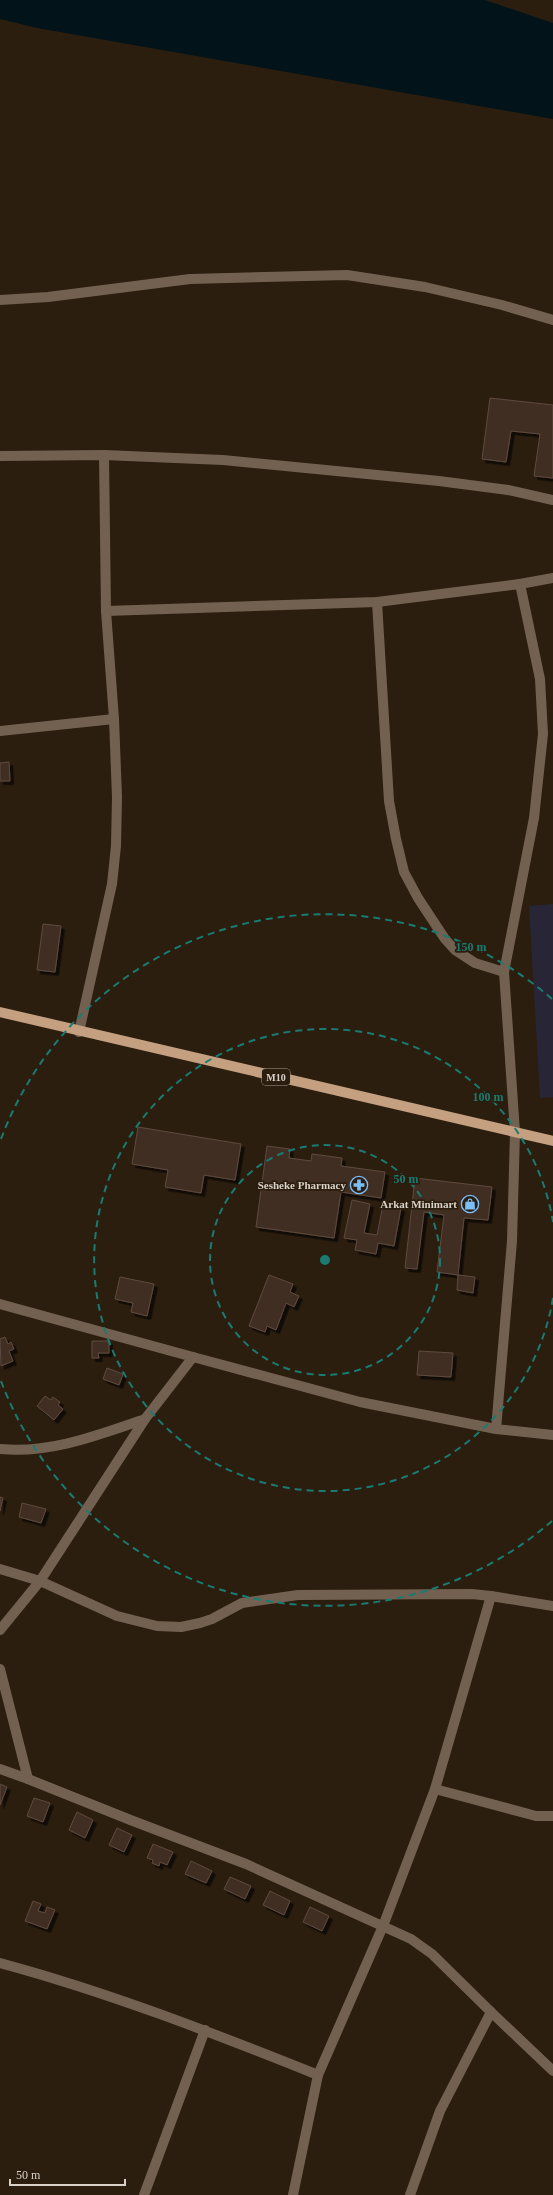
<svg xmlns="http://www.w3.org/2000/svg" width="553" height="2195" viewBox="0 0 553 2195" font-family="'Times New Roman',serif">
<defs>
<filter id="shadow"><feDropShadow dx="3.5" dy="3.5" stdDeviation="0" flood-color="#0009"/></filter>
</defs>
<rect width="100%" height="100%" fill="#2b1e0f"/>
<path fill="#282636" d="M553,904V1097L540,1098L529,906Z"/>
<path fill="#02141a" d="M0,0H485L553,23V119L37,28L0,19Z"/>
<g fill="#412e24" stroke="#5e4a3f" filter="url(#shadow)">
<path d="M490,398L553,405V478L534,476L540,434L511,431L506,462L482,459Z"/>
<path d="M9,762L10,781H0V763Z"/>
<path d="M43,924L61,926L55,972L37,970Z"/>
<path d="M138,1127L241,1144L235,1180L204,1175L201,1193L165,1187L168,1170L132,1164Z"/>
<path d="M267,1146L290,1149L289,1158L311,1161L312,1154L342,1158L341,1166L385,1172L381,1198L341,1192L334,1238L256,1227Z"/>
<path d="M415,1178L492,1187L488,1220L464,1218L458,1275L437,1272L444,1215L424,1212L417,1269L405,1268Z"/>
<path d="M352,1200L370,1204L364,1233L377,1235L383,1205L401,1208L394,1246L378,1243L376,1254L355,1250L357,1240L344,1238Z"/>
<path d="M269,1275L293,1284L290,1292L299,1296L294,1307L286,1303L276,1330L267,1326L265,1332L249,1326Z"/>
<path d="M458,1275L475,1277L473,1293L457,1290Z"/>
<path d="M120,1277L154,1284L147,1316L131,1312L133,1303L115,1299Z"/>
<path d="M5,1337L8,1344L11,1342L14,1349L9,1351L13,1361L1,1366L0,1339Z"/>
<path d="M92,1341H109V1353H98L99,1358H92Z"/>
<path d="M419,1351L453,1353L451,1377L417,1375Z"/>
<path d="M107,1368L123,1374L119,1385L103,1379Z"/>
<path d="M45,1396L51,1400L53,1397L60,1402L58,1405L63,1409L54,1420L37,1406Z"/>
<path d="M0,1497L3,1498L0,1511Z"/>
<path d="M22,1503L46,1509L41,1523L19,1517Z"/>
<path d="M0,1784L7,1787L0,1805Z"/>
<path d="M34,1798L50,1803L43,1822L27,1816Z"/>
<path d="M77,1812L93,1820L85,1838L69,1830Z"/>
<path d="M117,1828L132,1835L124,1852L109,1845Z"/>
<path d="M153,1844L173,1852L167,1865L160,1862L159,1866L152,1863L153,1860L147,1858Z"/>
<path d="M191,1861L212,1871L206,1883L185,1874Z"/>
<path d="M230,1877L251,1886L245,1899L224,1889Z"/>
<path d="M270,1891L290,1901L284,1915L263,1905Z"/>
<path d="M33,1901L41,1904L38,1911L45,1913L47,1907L55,1910L47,1929L25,1921Z"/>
<path d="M310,1907L329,1916L322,1931L303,1922Z"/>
</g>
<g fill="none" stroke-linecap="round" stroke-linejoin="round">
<g stroke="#726151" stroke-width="10">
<path d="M0,300L48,297L190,279L347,275L425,287L502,305L553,320"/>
<path d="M0,456L104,455L223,460L439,481L508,490L553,500"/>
<path d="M520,584L540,679L543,734L534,818L504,972L515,1132L512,1241L496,1429L553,1435"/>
<path d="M377,602L389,801L396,839L404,872L418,898L445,939L455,950L475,963L504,972"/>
<path d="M106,611L377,602L520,584L553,578"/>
<path d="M0,731L114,719"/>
<path d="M79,1032L112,884L116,846L117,797L114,719L106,611L104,455"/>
<path d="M0,1304L193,1357L145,1419L40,1581L0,1630"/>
<path d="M193,1357L360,1402L496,1429"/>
<path d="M0,1449C50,1454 98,1435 145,1419"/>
<path d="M0,1569L40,1581L117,1616L157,1626L181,1627L200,1623L212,1619L242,1603L298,1595L472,1594L491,1596"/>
<path d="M0,1669L28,1779L133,1821L246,1864L411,1939L432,1954L491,2012"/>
<path d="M0,1769L28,1779"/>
<path d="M435,1789L536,1816H553"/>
<path d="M0,1963C108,1992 213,2033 318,2075L293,2195"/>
<path d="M318,2075L383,1926L435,1789L491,1596L553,1606"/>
<path d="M144,2195L205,2030"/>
<path d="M410,2195L440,2111L491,2012L553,2071"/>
</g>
<path stroke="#c4a081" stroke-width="10" d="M0,1012L553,1141"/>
</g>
<g fill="none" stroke="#197b72" stroke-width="2" stroke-dasharray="7 5">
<circle cx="325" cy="1260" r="115"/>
<path d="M553 1298A231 231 0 1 1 553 1222"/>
<path d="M552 1521A346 346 0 0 1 1 1381M1 1139A346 346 0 0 1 552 999"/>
</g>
<defs>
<symbol id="pharmacy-ring" viewBox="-11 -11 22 22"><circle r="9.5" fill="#2b1e0f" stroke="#7abff8" stroke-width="1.5"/><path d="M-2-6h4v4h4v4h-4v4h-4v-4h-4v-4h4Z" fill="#7abff8"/></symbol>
<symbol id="shop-ring" viewBox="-11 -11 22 22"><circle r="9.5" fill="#2b1e0f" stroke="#7abff8" stroke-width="1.5"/><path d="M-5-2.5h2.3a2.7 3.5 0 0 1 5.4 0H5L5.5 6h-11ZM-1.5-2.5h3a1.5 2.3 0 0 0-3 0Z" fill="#7abff8"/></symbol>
</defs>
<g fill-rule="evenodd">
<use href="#pharmacy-ring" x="349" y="1175" width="20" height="20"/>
<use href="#shop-ring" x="460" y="1194" width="20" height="20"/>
</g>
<g text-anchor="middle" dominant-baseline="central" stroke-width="3.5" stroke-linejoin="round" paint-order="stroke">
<rect fill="#2b1e0f" stroke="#a69c90" stroke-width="1" x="262" y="1069" width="28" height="16" rx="3"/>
<g font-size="10" font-weight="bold" fill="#dad2c8">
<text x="276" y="1077">M10</text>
</g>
<g font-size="11" font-weight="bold" fill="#dad2c8" stroke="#2b1e0f" text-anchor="end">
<text x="346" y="1185">Sesheke Pharmacy</text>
<text x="457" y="1204">Arkat Minimart</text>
</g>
</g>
<circle cx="325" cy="1260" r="6" fill="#197b72" stroke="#2b1e0f" stroke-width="2"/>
<g font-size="12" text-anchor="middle" font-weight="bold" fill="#197b72" stroke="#2b1e0f" stroke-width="3.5" stroke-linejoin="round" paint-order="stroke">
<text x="471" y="951">150 m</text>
<text x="488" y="1101">100 m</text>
<text x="406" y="1183">50 m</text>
</g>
<path d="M10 2179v6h115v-6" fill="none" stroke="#dad2c8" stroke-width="2"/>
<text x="16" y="2179" font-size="12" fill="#dad2c8" stroke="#2b1e0f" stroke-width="3" paint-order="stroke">50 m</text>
</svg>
